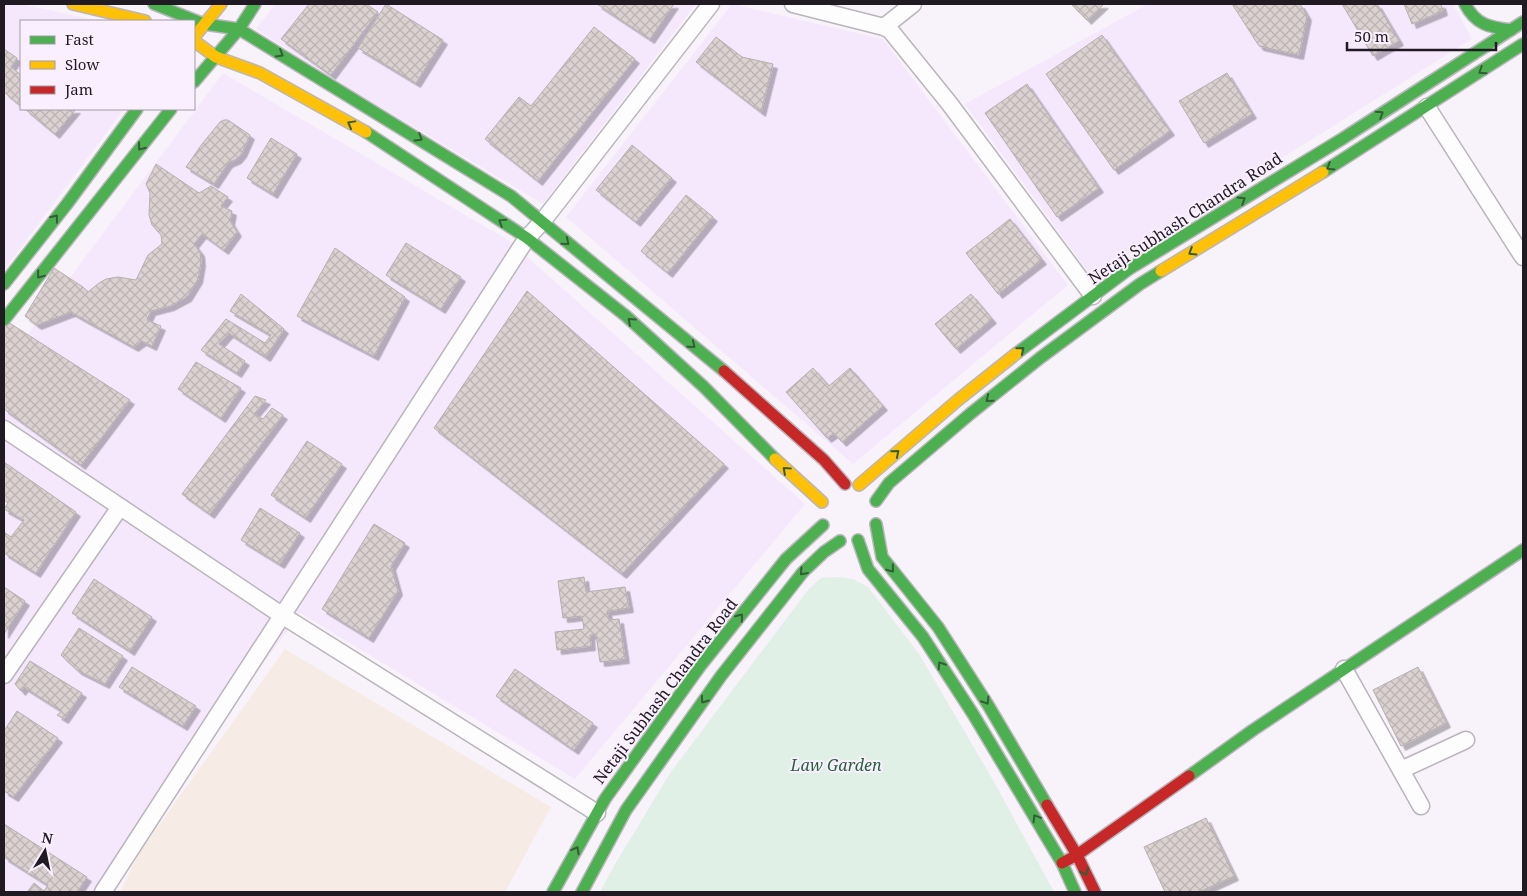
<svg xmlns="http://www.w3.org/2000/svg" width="1527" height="896" viewBox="0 0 1527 896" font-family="'Noto Serif',serif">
<defs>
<pattern id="building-cross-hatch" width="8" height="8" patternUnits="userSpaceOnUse" patternTransform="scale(1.25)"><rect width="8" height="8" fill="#dbd1d0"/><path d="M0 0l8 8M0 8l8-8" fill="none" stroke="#bcb3b2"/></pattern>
<filter id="shadow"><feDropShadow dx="4.5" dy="4.5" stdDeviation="0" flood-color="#0004"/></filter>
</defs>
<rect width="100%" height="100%" fill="#f8f2fa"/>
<g fill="#f5e8fc">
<path d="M4,4H21L99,21H21V109H124L4,270Z"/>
<path d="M275,4H696L543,204L342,84L256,29Z"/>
<path d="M732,4L883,39L1068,285L853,464L566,217Z"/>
<path d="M1148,4H1453L1472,39L1092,277L965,104Z"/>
<path d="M223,73L508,240L805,504L575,779L300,613L96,892H4V366Z"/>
</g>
<path fill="#f7ece5" d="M285,649L551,807L505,892H120L139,853Z"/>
<path fill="#e0f0e6" d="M836,577L853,579L868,587L919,654L993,780L1054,892H600L614,866L670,773L808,590L821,578Z"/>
<g fill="url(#building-cross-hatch)" stroke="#b5afb0" filter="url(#shadow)">
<path d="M309,4H366L378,12L331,75L281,39Z"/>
<path d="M386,4L443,40L416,83L358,48Z"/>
<path d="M597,4H674L650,39Z"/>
<path d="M1071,4H1104L1087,20Z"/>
<path d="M1232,4H1300L1307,16L1299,55L1259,46Z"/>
<path d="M1342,4H1377L1399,41L1373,56Z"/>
<path d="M1404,4H1441L1443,11L1412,24Z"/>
<path d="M594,27L635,59L538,181L485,139L519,97L531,106Z"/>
<path d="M1102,35L1170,131L1114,170L1046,74Z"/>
<path d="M716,37L742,57L773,64L761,112L696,62Z"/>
<path d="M4,49L17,58L11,67L21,75V106L4,92Z"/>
<path d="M1227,73L1252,114L1204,143L1179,101Z"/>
<path d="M1027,84L1099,188L1057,217L985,113Z"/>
<path d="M25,109H76L55,134Z"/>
<path d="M224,120H228L250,135L242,153L237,159L228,163L214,184L186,167L202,144L220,122Z"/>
<path d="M271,138L297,154L273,194L247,178Z"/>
<path d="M632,145L672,178L636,222L596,190Z"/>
<path d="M156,164L199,193L211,186L228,197L221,206L232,211L230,221L237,232L224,250L202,234L194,244L200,252L201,262L198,279L187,297L170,306L151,311L147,320L161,326L152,346L142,341L134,347L71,312L37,325L25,316L54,268L83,287L88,292L99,283L106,279L118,277L136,280L148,255L162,244L161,235L152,225L149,215L150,193L146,184Z"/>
<path d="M686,195L713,217L668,273L641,251Z"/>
<path d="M1010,219L1042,260L998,294L966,253Z"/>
<path d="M406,243L461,277L441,309L386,275Z"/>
<path d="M335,248L405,297L374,356L297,316Z"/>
<path d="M527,291L724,464L622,574L434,428Z"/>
<path d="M241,294L284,329L266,357L229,333L219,344L245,361L237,373L201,350L226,319L265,343L271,335L230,311Z"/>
<path d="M971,294L992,319L956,349L935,324Z"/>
<path d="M8,322L130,400L81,465L4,409V327Z"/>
<path d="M196,362L241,388L221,418L178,389Z"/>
<path d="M813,368L829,386L850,368L883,406L842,442L834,433L827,438L786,392Z"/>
<path d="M255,396L266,400L254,414L263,419L272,408L283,415L210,514L182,494Z"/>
<path d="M307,441L342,464L306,518L271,495Z"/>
<path d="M4,462L76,512L36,573L4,553V532L11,537L24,520L4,509L8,503L4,500Z"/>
<path d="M260,508L300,533L280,564L241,540Z"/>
<path d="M374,524L405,543L391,566L398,591L369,638L322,609Z"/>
<path d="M584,577L586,592L625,587L629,608L607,611L609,620L619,619L625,659L600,662L596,634L590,635L591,646L557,650L555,632L584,629L582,616L563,618L558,581Z"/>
<path d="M94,579L152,617L130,651L72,613Z"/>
<path d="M4,587L25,601L4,634Z"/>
<path d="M79,628L123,656L105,684L77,670L61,655Z"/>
<path d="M30,661L82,693L64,719L57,715L62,711L24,687L21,691L15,684Z"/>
<path d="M132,667L196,706L183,726L119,687Z"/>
<path d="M1418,667L1446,723L1401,746L1373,690Z"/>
<path d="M515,669L593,723L574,750L496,696Z"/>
<path d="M17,711L58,738L14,797L4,791V731Z"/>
<path d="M1206,818L1234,876L1199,892H1165L1144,847Z"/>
<path d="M4,824L87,877L77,892L28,891L34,883L44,891L48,885L4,857Z"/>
</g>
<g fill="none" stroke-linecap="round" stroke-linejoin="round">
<defs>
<g id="street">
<path d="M793,4L884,27L890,30L949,103L1093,296"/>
<path d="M884,27L913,4"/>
<path d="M1427,107L1523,257"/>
<path d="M4,429L283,616L597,813"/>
<path d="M1344,669L1421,806"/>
<path d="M4,675L120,507"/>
<path d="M1401,770L1466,740"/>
<path d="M103,892L527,238L542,222L711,4"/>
</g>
<g id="fast">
<path d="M154,4L204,24L239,29L511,196L724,371"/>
<path d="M1465,4C1476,25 1489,27 1511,30"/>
<path d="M194,82L239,29L255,4"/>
<path d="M366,132L527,238L626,316L704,387L775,459"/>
<path d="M1323,172L1523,44"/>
<path d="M4,284L67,204L137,109"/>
<path d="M4,320L171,109"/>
<path d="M1017,353L1129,269L1342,139L1523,22"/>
<path d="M876,501L889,483L970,414L1040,358L1140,284L1161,271"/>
<path d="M876,524L882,557L938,627L988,705L1047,805"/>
<path d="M858,540L868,569L923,637L973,714L1062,863L1075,892"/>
<path d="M1189,776L1253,730L1523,550"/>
<path d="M553,892L605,799L701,665L786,559L823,525"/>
<path d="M582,892L626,810L721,676L803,572L824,552L840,541"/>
</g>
<g id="slow">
<path d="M73,4L145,21"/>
<path d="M194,37L221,4"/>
<path d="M194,41L216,57L260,73L366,132"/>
<path d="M1161,271L1323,172"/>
<path d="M775,459L822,502"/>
<path d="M859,485L958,400L1017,353"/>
</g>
<g id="jam">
<path d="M724,371L824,460L845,484"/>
<path d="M1047,805L1077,855L1095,892"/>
<path d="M1062,863L1077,855L1189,776"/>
</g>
</defs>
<use href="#street" stroke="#bab5bc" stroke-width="19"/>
<use href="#fast" stroke="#bab5bc" stroke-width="14"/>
<use href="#slow" stroke="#bab5bc" stroke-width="14"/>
<use href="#jam" stroke="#bab5bc" stroke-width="14"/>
<use href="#street" stroke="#fefdfe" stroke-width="16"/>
<use href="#fast" stroke="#4caf50" stroke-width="11"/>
<use href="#slow" stroke="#ffc107" stroke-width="11"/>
<use href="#jam" stroke="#c62828" stroke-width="11"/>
</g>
<defs><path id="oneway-chevron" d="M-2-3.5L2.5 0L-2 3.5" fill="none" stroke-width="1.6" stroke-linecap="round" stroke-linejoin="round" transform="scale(1.25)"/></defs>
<g stroke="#345d37">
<use href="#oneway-chevron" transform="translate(280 54) rotate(31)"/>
<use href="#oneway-chevron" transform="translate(1482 71) rotate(147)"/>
<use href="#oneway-chevron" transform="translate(1380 114) rotate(-33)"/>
<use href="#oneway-chevron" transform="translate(351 124) rotate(-151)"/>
<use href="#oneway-chevron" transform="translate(419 138) rotate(32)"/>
<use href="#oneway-chevron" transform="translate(141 147) rotate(128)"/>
<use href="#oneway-chevron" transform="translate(1330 167) rotate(148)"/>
<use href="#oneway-chevron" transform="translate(1242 200) rotate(-32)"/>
<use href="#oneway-chevron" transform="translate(55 218) rotate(-52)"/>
<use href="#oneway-chevron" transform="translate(502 222) rotate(-147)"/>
<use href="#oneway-chevron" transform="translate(566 242) rotate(39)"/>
<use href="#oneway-chevron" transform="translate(1192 252) rotate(148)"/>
<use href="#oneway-chevron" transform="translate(40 275) rotate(129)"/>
<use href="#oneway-chevron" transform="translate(631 321) rotate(-138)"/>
<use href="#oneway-chevron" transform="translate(692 345) rotate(39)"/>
<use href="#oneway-chevron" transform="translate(1021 350) rotate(-39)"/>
<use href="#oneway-chevron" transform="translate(989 399) rotate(141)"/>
<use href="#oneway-chevron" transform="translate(896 453) rotate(-40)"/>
<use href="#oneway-chevron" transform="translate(786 470) rotate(-138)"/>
<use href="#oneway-chevron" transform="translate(891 569) rotate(51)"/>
<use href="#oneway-chevron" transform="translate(803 572) rotate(132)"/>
<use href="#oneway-chevron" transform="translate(740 617) rotate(-51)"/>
<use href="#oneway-chevron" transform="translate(941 665) rotate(-123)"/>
<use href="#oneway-chevron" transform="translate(704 700) rotate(125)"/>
<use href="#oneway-chevron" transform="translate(986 701) rotate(58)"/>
<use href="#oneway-chevron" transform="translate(1036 818) rotate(-121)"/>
<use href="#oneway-chevron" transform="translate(576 850) rotate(-61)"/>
<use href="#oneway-chevron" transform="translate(1085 872) rotate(65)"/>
</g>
<g text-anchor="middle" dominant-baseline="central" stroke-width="4" stroke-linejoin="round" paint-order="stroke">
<g font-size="16" fill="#201a22" stroke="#f9effe">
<text transform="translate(1185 218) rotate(-33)">Netaji Subhash Chandra Road</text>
<text transform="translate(665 691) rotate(-53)">Netaji Subhash Chandra Road</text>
</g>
<g font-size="16" font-style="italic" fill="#27623c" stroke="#f9effe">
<text x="836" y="765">Law Garden</text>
</g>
</g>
<rect width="1527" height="896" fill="none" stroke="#201a22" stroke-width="10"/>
<rect x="20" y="20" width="175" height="90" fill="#f9effe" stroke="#a29aa6"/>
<rect x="30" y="36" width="25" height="8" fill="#4caf50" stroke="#a29aa6"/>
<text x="65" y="45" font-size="15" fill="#201a22">Fast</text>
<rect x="30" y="61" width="25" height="8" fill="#ffc107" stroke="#a29aa6"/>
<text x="65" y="70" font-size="15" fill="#201a22">Slow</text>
<rect x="30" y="86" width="25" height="8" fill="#c62828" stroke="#a29aa6"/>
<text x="65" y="95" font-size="15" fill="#201a22">Jam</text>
<g transform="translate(45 851) rotate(10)" stroke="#f9effe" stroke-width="4" paint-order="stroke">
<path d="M0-4L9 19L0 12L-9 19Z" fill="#201a22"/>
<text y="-8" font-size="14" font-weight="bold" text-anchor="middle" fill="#201a22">N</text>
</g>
<path d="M1347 42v8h149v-8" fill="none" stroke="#201a22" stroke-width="2.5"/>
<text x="1354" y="42" font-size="15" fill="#201a22" stroke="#f9effe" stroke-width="4" paint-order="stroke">50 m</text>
</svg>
